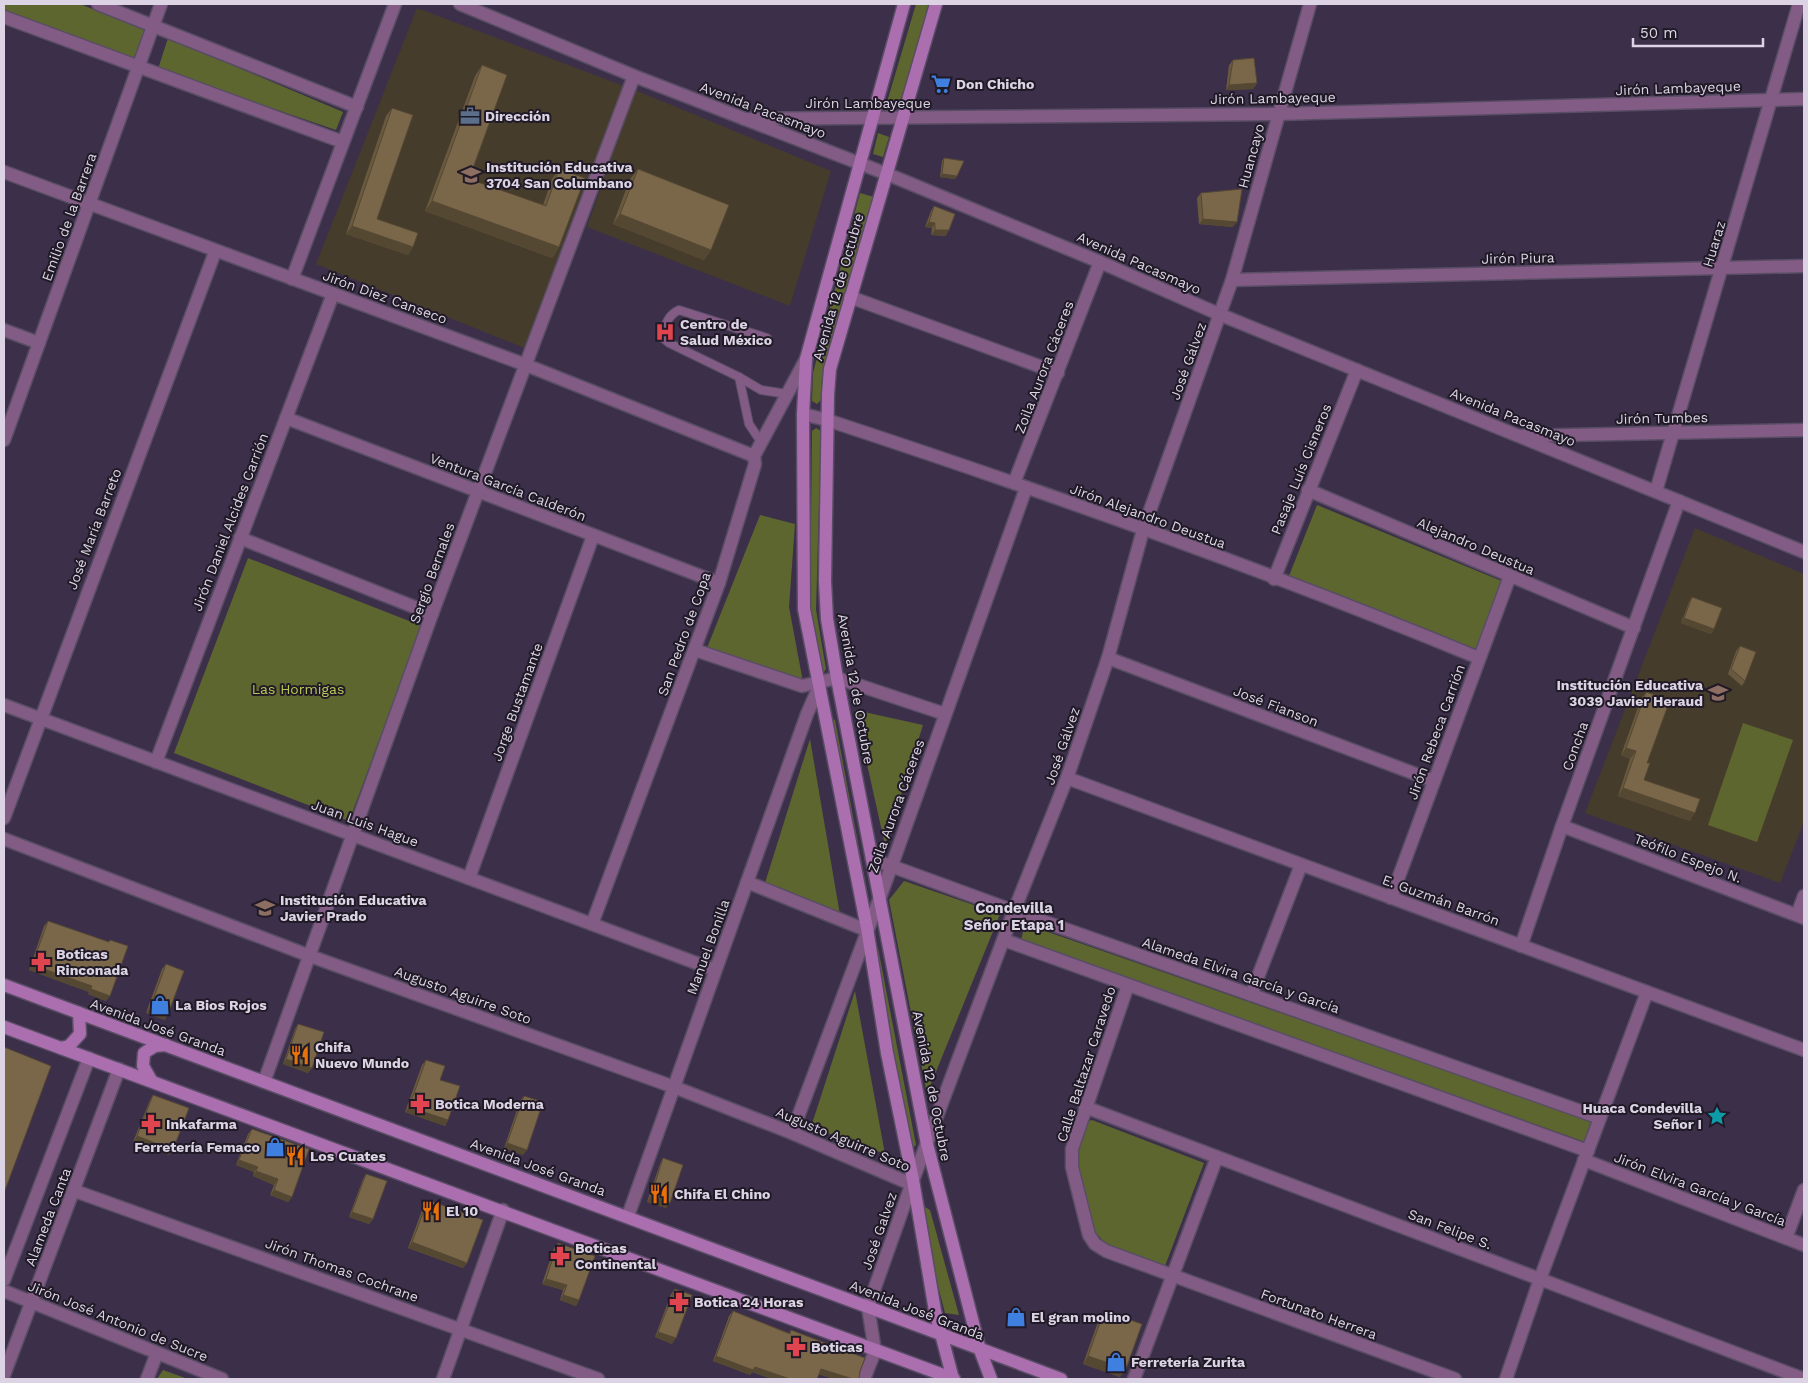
<svg xmlns="http://www.w3.org/2000/svg" width="1808" height="1383" viewBox="0 0 1808 1383" font-family="'Work Sans',sans-serif">
<rect width="100%" height="100%" fill="#3c2f4a"/>
<g fill="#463c2c">
<path d="M417,8L624,86L527,349L316,264Z"/>
<path d="M635,90L831,171L790,306L587,227Z"/>
<path d="M1695,528L1804,574V822L1780,883L1585,813Z"/>
</g>
<g fill="#5e662f">
<path d="M4,4H80L145,30L135,61L4,13Z"/>
<path d="M916,4H930L900,102H887Z"/>
<path d="M168,38L343,112L336,130L158,69Z"/>
<path d="M878,133L889,137L883,157L873,154Z"/>
<path d="M860,193L874,197L822,377L821,400L817,404L812,401L813,373Z"/>
<path d="M816,428L821,431L816,610L826,669L820,678L810,619L812,431Z"/>
<path d="M1317,505L1504,582L1477,652L1287,581Z"/>
<path d="M760,515L795,524L789,607L803,682L707,648Z"/>
<path d="M248,558L422,626L349,821L174,753Z"/>
<path d="M855,710L923,725L885,845Z"/>
<path d="M831,718L835,720L869,902L867,906Z"/>
<path d="M1743,723L1793,740L1757,842L1708,825Z"/>
<path d="M810,739L840,915L765,883Z"/>
<path d="M904,881L1000,914L927,1094L889,900Z"/>
<path d="M1025,924L1594,1122L1585,1142L1021,940Z"/>
<path d="M875,946L878,948L916,1145L912,1148L907,1147Z"/>
<path d="M855,991L885,1154L811,1127Z"/>
<path d="M1092,1120L1204,1163L1165,1266L1107,1245L1093,1230L1079,1172L1077,1156L1085,1122Z"/>
<path d="M925,1207L930,1210L959,1315L945,1313L919,1211Z"/>
<path d="M163,1370L188,1379H157Z"/>
</g>
<g fill="none" stroke-linecap="round" stroke-linejoin="round">
<defs>
<g id="service">
<path d="M767,338L679,310C668,315 664,326 663,338L669,343L739,377L761,390L787,394"/>
<path d="M739,377L749,424L761,442"/>
</g>
<g id="minor">
<path d="M98,4L357,107"/>
<path d="M4,17L343,142"/>
<path d="M744,119L1278,114L1804,99"/>
<path d="M4,172L526,365L754,456"/>
<path d="M292,279L395,4"/>
<path d="M1232,280L1804,266"/>
<path d="M850,297L1058,373"/>
<path d="M4,330L39,343"/>
<path d="M803,414L827,420C1046,492 1266,570 1479,658"/>
<path d="M286,418L719,583"/>
<path d="M1520,436L1804,430"/>
<path d="M4,440L161,4"/>
<path d="M1014,483L1100,262"/>
<path d="M1308,490L1634,628"/>
<path d="M1656,491L1799,4"/>
<path d="M240,538L432,614"/>
<path d="M1274,579L1357,370"/>
<path d="M695,650L802,686L837,678L945,714"/>
<path d="M1108,658L1434,781"/>
<path d="M4,705L715,970"/>
<path d="M156,762L333,294"/>
<path d="M1067,778L1804,1050"/>
<path d="M4,818L215,252"/>
<path d="M1562,826L1804,918"/>
<path d="M4,839L310,956L674,1087L792,1133L911,1184"/>
<path d="M872,859L1014,911L1600,1118"/>
<path d="M469,878L593,536"/>
<path d="M747,882L866,930"/>
<path d="M1391,898L1510,576"/>
<path d="M1797,915L1804,896"/>
<path d="M592,924L719,583L755,464L754,456L806,359"/>
<path d="M1004,940L1588,1151"/>
<path d="M1521,946L1562,826L1679,501"/>
<path d="M1128,985L1072,1149V1167L1089,1235L1095,1244L1106,1251L1455,1379"/>
<path d="M1251,995L1301,865"/>
<path d="M264,1082L432,614L634,76"/>
<path d="M1085,1107L1804,1379"/>
<path d="M792,1133L892,865L1026,488"/>
<path d="M1584,1160L1804,1245"/>
<path d="M75,1191L598,1379"/>
<path d="M628,1216L807,714L818,689"/>
<path d="M1786,1238L1804,1190"/>
<path d="M4,1280L89,1058"/>
<path d="M4,1291L222,1379"/>
<path d="M4,1375L119,1069"/>
<path d="M147,1379L157,1353"/>
<path d="M443,1379L503,1210"/>
<path d="M864,1379L875,1351L868,1307L913,1180L1014,911L1067,778L1108,658L1143,530L1232,280L1310,4"/>
<path d="M1134,1379L1217,1157"/>
<path d="M1506,1379L1540,1279L1647,992"/>
</g>
<path id="tertiary" d="M460,4L634,76L887,174L1100,262L1221,315L1804,552"/>
<g id="secondary">
<path d="M904,4L806,359L803,414L804,609L867,928L887,1053L913,1180L935,1311L953,1379"/>
<path d="M936,4L830,369L828,394L825,581L827,619L837,678L927,1144L980,1350L991,1379"/>
<path d="M4,985L1061,1379"/>
<path d="M4,1027L954,1379"/>
<path d="M61,1048L69,1046L80,1034L79,1013"/>
<path d="M151,1080L143,1066L144,1053L155,1046L166,1045"/>
</g>
</defs>
<use href="#service" stroke="#594d66" stroke-width="10"/>
<use href="#minor" stroke="#594d66" stroke-width="15"/>
<use href="#tertiary" stroke="#594d66" stroke-width="15"/>
<use href="#secondary" stroke="#594d66" stroke-width="15"/>
<use href="#service" stroke="#825c84" stroke-width="8"/>
<use href="#minor" stroke="#825c84" stroke-width="12"/>
<use href="#tertiary" stroke="#825c84" stroke-width="12"/>
<use href="#secondary" stroke="#ab6fb0" stroke-width="12"/>
</g>
<g fill="#69593f">
<path d="M1233,60L1257,83L1253,89L1226,90L1229,65Z"/>
<path d="M482,65L469,179L543,205L552,179L559,169V247L552,258L425,211L475,76Z"/>
<path d="M392,108L377,219L413,247L408,255L346,234L386,116Z"/>
<path d="M944,158L957,176L955,179L940,177L942,161Z"/>
<path d="M638,169L711,250L704,260L613,224L630,179Z"/>
<path d="M1201,193L1233,227L1199,224L1197,198Z"/>
<path d="M934,206L946,236L931,235L932,228L925,227L931,211Z"/>
<path d="M1692,597L1714,629L1711,634L1681,623L1689,602Z"/>
<path d="M1740,646L1745,681L1742,686L1728,674L1736,651Z"/>
<path d="M1646,692L1647,763L1644,780L1690,821L1618,796L1630,759L1621,755L1641,699Z"/>
<path d="M48,921L108,942L110,940L106,1001L88,994L89,992L29,970L44,926Z"/>
<path d="M166,964L165,1020L146,1013L162,969Z"/>
<path d="M298,1024L312,1068L308,1073L283,1064L295,1029Z"/>
<path d="M426,1060L440,1080L448,1120L445,1126L405,1112L422,1065Z"/>
<path d="M153,1095L169,1155L133,1142L150,1100Z"/>
<path d="M524,1096L523,1155L504,1148L520,1101Z"/>
<path d="M252,1129L292,1197L288,1202L270,1195L274,1185L253,1176L254,1172L236,1165L248,1134Z"/>
<path d="M663,1158L666,1208L647,1202L660,1164Z"/>
<path d="M366,1174L373,1219L369,1224L349,1217L363,1179Z"/>
<path d="M428,1200L467,1263L463,1268L408,1248L424,1205Z"/>
<path d="M558,1243L579,1300L576,1306L560,1300L563,1290L542,1284L554,1248Z"/>
<path d="M675,1289L672,1344L655,1337L671,1294Z"/>
<path d="M733,1311L789,1333L791,1330L860,1371L859,1379H834L819,1374L817,1379H772L752,1372L750,1375L713,1361L729,1316Z"/>
<path d="M1104,1311L1120,1377L1083,1364L1099,1319Z"/>
</g>
<g fill="#554833">
<path d="M1257,83L1253,89L1226,90L1229,85Z"/>
<path d="M942,174L957,176L955,179L940,177Z"/>
<path d="M432,201L559,247L552,258L425,211Z"/>
<path d="M620,214L711,250L704,260L613,224Z"/>
<path d="M1203,219L1237,222L1233,227L1199,224Z"/>
<path d="M929,222L935,223L932,228L925,227Z"/>
<path d="M352,226L413,247L408,255L346,234Z"/>
<path d="M935,230H949L946,236L931,235Z"/>
<path d="M1684,618L1714,629L1711,634L1681,623Z"/>
<path d="M1626,748L1636,751L1630,759L1621,755Z"/>
<path d="M1623,788L1695,813L1690,821L1618,796Z"/>
<path d="M32,965L92,986L89,992L29,970Z"/>
<path d="M91,989L110,996L106,1001L88,994Z"/>
<path d="M150,1008L168,1014L165,1020L146,1013Z"/>
<path d="M286,1059L312,1068L308,1073L283,1064Z"/>
<path d="M409,1107L448,1120L445,1126L405,1112Z"/>
<path d="M137,1136L173,1150L169,1155L133,1142Z"/>
<path d="M507,1143L527,1150L523,1155L504,1148Z"/>
<path d="M239,1160L258,1167L254,1172L236,1165Z"/>
<path d="M256,1171L278,1179L274,1185L253,1176Z"/>
<path d="M274,1190L292,1197L288,1202L270,1195Z"/>
<path d="M651,1196L670,1203L666,1208L647,1202Z"/>
<path d="M352,1212L373,1219L369,1224L349,1217Z"/>
<path d="M412,1242L467,1263L463,1268L408,1248Z"/>
<path d="M546,1279L567,1285L563,1290L542,1284Z"/>
<path d="M563,1295L579,1300L576,1306L560,1300Z"/>
<path d="M658,1332L676,1338L672,1344L655,1337Z"/>
<path d="M716,1356L755,1367L790,1379H772L752,1372L750,1375L713,1361Z"/>
<path d="M1088,1356L1126,1369L1120,1377L1083,1364Z"/>
<path d="M821,1369L853,1379H834L817,1374Z"/>
</g>
<g fill="#7a6749" stroke="#554833">
<path d="M1254,58L1257,83L1229,85L1233,60Z"/>
<path d="M482,65L507,75L469,179L546,206L559,169L585,178L559,247L432,201Z"/>
<path d="M392,108L413,115L377,219L418,233L413,247L352,226Z"/>
<path d="M944,158L964,161L957,176L942,174Z"/>
<path d="M638,169L729,205L711,250L620,214Z"/>
<path d="M1242,189L1237,222L1203,219L1201,193Z"/>
<path d="M934,206L955,214L949,230H935V223L929,222Z"/>
<path d="M1692,597L1722,608L1714,629L1684,618Z"/>
<path d="M1740,646L1756,652L1745,681L1731,669Z"/>
<path d="M1646,692L1670,700L1647,763H1650L1644,780L1700,799L1695,813L1623,788L1636,751L1626,748Z"/>
<path d="M48,921L109,942L110,940L128,946L110,996L91,989L92,986L32,965Z"/>
<path d="M166,964L184,971L168,1014L150,1008Z"/>
<path d="M298,1024L324,1032L312,1068L286,1059Z"/>
<path d="M4,1047L51,1066L4,1193Z"/>
<path d="M426,1060L445,1066L440,1080L460,1086L448,1120L409,1107Z"/>
<path d="M153,1095L189,1108L173,1150L137,1136Z"/>
<path d="M524,1096L543,1102L527,1150L507,1143Z"/>
<path d="M252,1129L309,1149L292,1197L274,1190L278,1179L256,1171L258,1167L239,1160Z"/>
<path d="M663,1158L683,1165L670,1203L651,1196Z"/>
<path d="M366,1174L387,1181L373,1219L352,1212Z"/>
<path d="M428,1200L483,1220L467,1263L412,1242Z"/>
<path d="M558,1243L595,1256L579,1300L563,1295L567,1285L546,1279Z"/>
<path d="M675,1289L692,1295L676,1338L658,1332Z"/>
<path d="M733,1311L790,1334L791,1330L865,1358L860,1371L859,1379H853L821,1369L817,1379H800L797,1378L796,1379H790L755,1367L753,1370L716,1356Z"/>
<path d="M1104,1311L1142,1324L1126,1369L1088,1356Z"/>
</g>
<defs>
<symbol id="supermarket-bare" viewBox="-9 -9 18 18"><path d="M-6-5.5h2.5l.6 2H6L4.5 2H-2.5L-4.4-4H-6ZM-1.5 3.2a1.3 1.3 0 1 0 .1 0ZM3 3.2a1.3 1.3 0 1 0 .1 0Z" fill="#3f7fe0" stroke="#201a26" stroke-width="2.5" paint-order="stroke"/></symbol>
<symbol id="office-bare" viewBox="-9 -9 18 18"><path d="M-6-3h4V-5.5h4V-3h4V5H-6ZM-1-4.5V-3h2v-1.5ZM-6 0V1H6V0Z" fill="#5c6f8a" stroke="#201a26" stroke-width="2.5" paint-order="stroke"/></symbol>
<symbol id="school-bare" viewBox="-9 -9 18 18"><path d="M0-5L7-2L0 1L-7-2ZM-4 1L0 2.5L4 1V4Q0 6-4 4Z" fill="#8d6e63" stroke="#201a26" stroke-width="2.5" paint-order="stroke"/></symbol>
<symbol id="hospital-bare" viewBox="-9 -9 18 18"><path d="M-5-5h3v3.5h4V-5h3V5h-3V1.5h-4V5h-3Z" fill="#e0444e" stroke="#201a26" stroke-width="2.5" paint-order="stroke"/></symbol>
<symbol id="pharmacy-bare" viewBox="-9 -9 18 18"><path d="M-2-6h4v4h4v4h-4v4h-4v-4h-4v-4h4Z" fill="#e0444e" stroke="#201a26" stroke-width="2.5" paint-order="stroke"/></symbol>
<symbol id="shop-bare" viewBox="-9 -9 18 18"><path d="M-5-2.5h2.3a2.7 3.5 0 0 1 5.4 0H5L5.5 6h-11ZM-1.5-2.5h3a1.5 2.3 0 0 0-3 0Z" fill="#3f7fe0" stroke="#201a26" stroke-width="2.5" paint-order="stroke"/></symbol>
<symbol id="restaurant-bare" viewBox="-9 -9 18 18"><path d="M-5-6h1v4h1v-4h1v4h1v-4h1v5L-1.5 .5V6h-2V.5L-5-1ZM5-6V6H3V1.5H1.5Q1.5-4 5-6Z" fill="#e8710a" stroke="#201a26" stroke-width="2.5" paint-order="stroke"/></symbol>
<symbol id="sight-bare" viewBox="-9 -9 18 18"><path d="M0-6L1.8-2.2L6-1.7L2.9 1.2L3.7 5.4L0 3.3L-3.7 5.4L-2.9 1.2L-6-1.7L-1.8-2.2Z" fill="#0f9aa8" stroke="#201a26" stroke-width="2.5" paint-order="stroke"/></symbol>
</defs>
<g fill-rule="evenodd">
<use href="#supermarket-bare" x="927" y="70" width="28" height="28"/>
<use href="#office-bare" x="456" y="102" width="28" height="28"/>
<use href="#school-bare" x="457" y="161" width="28" height="28"/>
<use href="#hospital-bare" x="651" y="318" width="28" height="28"/>
<use href="#school-bare" x="1704" y="679" width="28" height="28"/>
<use href="#school-bare" x="251" y="894" width="28" height="28"/>
<use href="#pharmacy-bare" x="27" y="948" width="28" height="28"/>
<use href="#shop-bare" x="146" y="991" width="28" height="28"/>
<use href="#restaurant-bare" x="286" y="1041" width="28" height="28"/>
<use href="#pharmacy-bare" x="406" y="1090" width="28" height="28"/>
<use href="#sight-bare" x="1703" y="1102" width="28" height="28"/>
<use href="#pharmacy-bare" x="137" y="1110" width="28" height="28"/>
<use href="#shop-bare" x="261" y="1133" width="28" height="28"/>
<use href="#restaurant-bare" x="281" y="1142" width="28" height="28"/>
<use href="#restaurant-bare" x="645" y="1180" width="28" height="28"/>
<use href="#restaurant-bare" x="417" y="1197" width="28" height="28"/>
<use href="#pharmacy-bare" x="546" y="1242" width="28" height="28"/>
<use href="#pharmacy-bare" x="665" y="1288" width="28" height="28"/>
<use href="#shop-bare" x="1002" y="1303" width="28" height="28"/>
<use href="#pharmacy-bare" x="782" y="1333" width="28" height="28"/>
<use href="#shop-bare" x="1102" y="1348" width="28" height="28"/>
</g>
<g text-anchor="middle" dominant-baseline="central" stroke-width="4" stroke-linejoin="round" paint-order="stroke">
<g font-size="14" font-weight="bold" fill="#dcd4e5" stroke="#201a26" text-anchor="start">
<text x="956" y="84">Don Chicho</text>
<text x="485" y="116">Dirección</text>
<text x="486" y="167">Institución Educativa<tspan x="486" dy="16">3704 San Columbano</tspan></text>
<text x="680" y="324">Centro de<tspan x="680" dy="16">Salud México</tspan></text>
<text x="1703" y="685" text-anchor="end">Institución Educativa<tspan x="1703" dy="16">3039 Javier Heraud</tspan></text>
<text x="280" y="900">Institución Educativa<tspan x="280" dy="16">Javier Prado</tspan></text>
<text x="56" y="954">Boticas<tspan x="56" dy="16">Rinconada</tspan></text>
<text x="175" y="1005">La Bios Rojos</text>
<text x="315" y="1047">Chifa<tspan x="315" dy="16">Nuevo Mundo</tspan></text>
<text x="435" y="1104">Botica Moderna</text>
<text x="1702" y="1108" text-anchor="end">Huaca Condevilla<tspan x="1702" dy="16">Señor I</tspan></text>
<text x="166" y="1124">Inkafarma</text>
<text x="260" y="1147" text-anchor="end">Ferretería Femaco</text>
<text x="310" y="1156">Los Cuates</text>
<text x="674" y="1194">Chifa El Chino</text>
<text x="446" y="1211">El 10</text>
<text x="575" y="1248">Boticas<tspan x="575" dy="16">Continental</tspan></text>
<text x="694" y="1302">Botica 24 Horas</text>
<text x="1031" y="1317">El gran molino</text>
<text x="811" y="1347">Boticas</text>
<text x="1131" y="1362">Ferretería Zurita</text>
</g>
<g font-size="14" fill="#dcd4e5" stroke="#201a26">
<text transform="translate(1678 88) rotate(-2)">Jirón Lambayeque</text>
<text transform="translate(1273 98) rotate(-1)">Jirón Lambayeque</text>
<text x="868" y="103">Jirón Lambayeque</text>
<text transform="translate(763 110) rotate(21)">Avenida Pacasmayo</text>
<text transform="translate(1251 156) rotate(-75)">Huancayo</text>
<text transform="translate(69 217) rotate(-70)">Emilio de la Barrera</text>
<text transform="translate(1714 244) rotate(-73)">Huaraz</text>
<text transform="translate(1518 258) rotate(-1)">Jirón Piura</text>
<text transform="translate(1139 263) rotate(24)">Avenida Pacasmayo</text>
<text transform="translate(838 287) rotate(-74)">Avenida 12 de Octubre</text>
<text transform="translate(385 297) rotate(20)">Jirón Diez Canseco</text>
<text transform="translate(1188 361) rotate(-70)">José Gálvez</text>
<text transform="translate(1044 367) rotate(-69)">Zoila Aurora Cáceres</text>
<text transform="translate(1513 417) rotate(22)">Avenida Pacasmayo</text>
<text transform="translate(1662 418) rotate(-1)">Jirón Tumbes</text>
<text transform="translate(1301 469) rotate(-68)">Pasaje Luís Cisneros</text>
<text transform="translate(508 487) rotate(21)">Ventura García Calderón</text>
<text transform="translate(1148 516) rotate(20)">Jirón Alejandro Deustua</text>
<text transform="translate(230 522) rotate(-69)">Jirón Daniel Alcides Carrión</text>
<text transform="translate(94 529) rotate(-69)">José María Barreto</text>
<text transform="translate(1476 546) rotate(23)">Alejandro Deustua</text>
<text transform="translate(432 573) rotate(-70)">Sergio Bernales</text>
<text transform="translate(684 634) rotate(-70)">San Pedro de Copa</text>
<text transform="translate(856 689) rotate(80)">Avenida 12 de Octubre</text>
<text transform="translate(517 702) rotate(-70)">Jorge Bustamante</text>
<text transform="translate(1276 706) rotate(21)">José Fianson</text>
<text transform="translate(1436 732) rotate(-70)">Jirón Rebeca Carrión</text>
<text transform="translate(1062 746) rotate(-71)">José Gálvez</text>
<text transform="translate(1575 746) rotate(-70)">Concha</text>
<text transform="translate(896 806) rotate(-70)">Zoila Aurora Cáceres</text>
<text transform="translate(365 823) rotate(20)">Juan Luis Hague</text>
<text transform="translate(1688 858) rotate(21)">Teófilo Espejo N.</text>
<text transform="translate(1441 900) rotate(20)">E. Guzmán Barrón</text>
<text transform="translate(708 947) rotate(-70)">Manuel Bonilla</text>
<text transform="translate(1241 975) rotate(19)">Alameda Elvira García y García</text>
<text transform="translate(463 995) rotate(20)">Augusto Aguirre Soto</text>
<text transform="translate(158 1027) rotate(20)">Avenida José Granda</text>
<text transform="translate(1086 1064) rotate(-72)">Calle Baltazar Caravedo</text>
<text transform="translate(932 1086) rotate(79)">Avenida 12 de Octubre</text>
<text transform="translate(843 1139) rotate(23)">Augusto Aguirre Soto</text>
<text transform="translate(538 1167) rotate(20)">Avenida José Granda</text>
<text transform="translate(1700 1189) rotate(21)">Jirón Elvira García y García</text>
<text transform="translate(48 1217) rotate(-69)">Alameda Canta</text>
<text transform="translate(1450 1229) rotate(21)">San Felipe S.</text>
<text transform="translate(879 1231) rotate(-71)">José Galvez</text>
<text transform="translate(342 1270) rotate(20)">Jirón Thomas Cochrane</text>
<text transform="translate(917 1310) rotate(21)">Avenida José Granda</text>
<text transform="translate(1319 1314) rotate(20)">Fortunato Herrera</text>
<text transform="translate(118 1321) rotate(22)">Jirón José Antonio de Sucre</text>
</g>
<g font-size="14" fill="#bac955" stroke="#201a26">
<text x="298" y="689">Las Hormigas</text>
</g>
<g font-size="15" font-weight="bold" fill="#dcd4e5" stroke="#201a26">
<text x="1014" y="908">Condevilla<tspan x="1014" dy="17">Señor Etapa 1</tspan></text>
</g>
</g>
<rect width="1808" height="1383" fill="none" stroke="#dcd4e5" stroke-width="10"/>
<path d="M1633 38v8h130v-8" fill="none" stroke="#dcd4e5" stroke-width="2.5"/>
<text x="1640" y="38" font-size="15" fill="#dcd4e5" stroke="#201a26" stroke-width="4" paint-order="stroke">50 m</text>
</svg>
